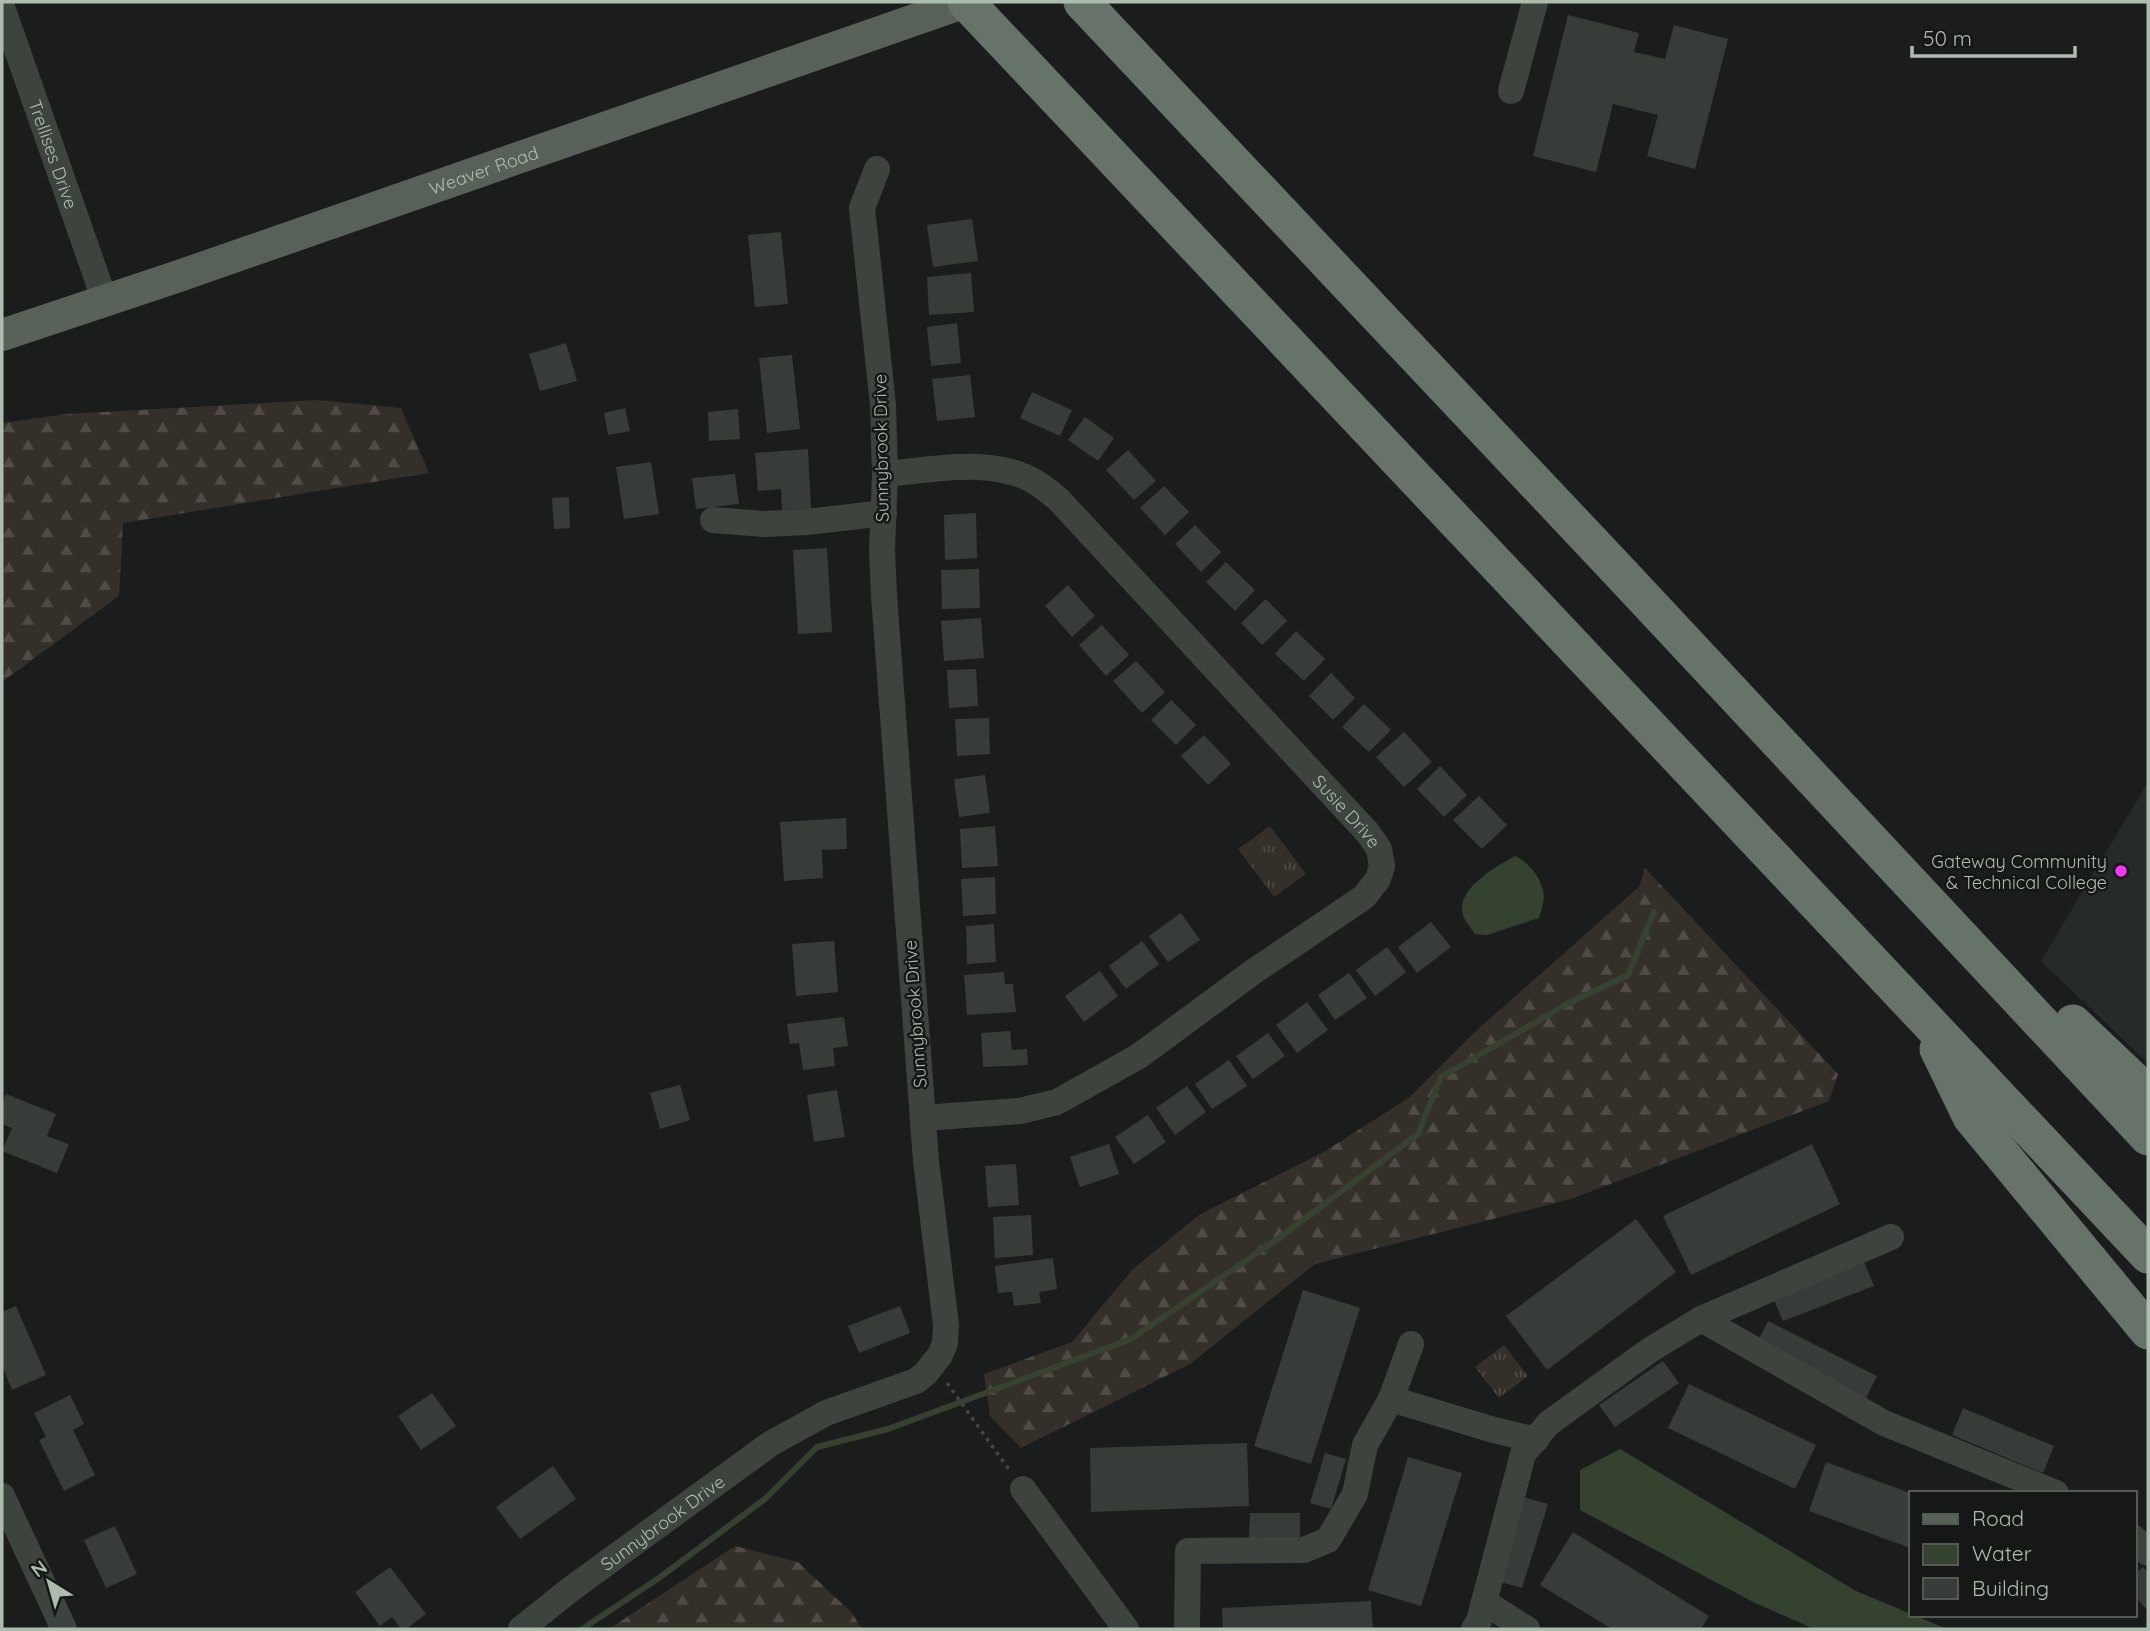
<svg xmlns="http://www.w3.org/2000/svg" width="2150" height="1631" viewBox="0 0 2150 1631" font-family="Quicksand,sans-serif">
<defs>
<pattern id="forest-firs" width="22" height="20" patternUnits="userSpaceOnUse" patternTransform="scale(1.75)"><rect width="22" height="20" fill="#352f2a"/><path d="M5 1l3.5 6h-7zM16 11l3.5 6h-7z" fill="#504b46"/></pattern>
<pattern id="park-tufts" width="24" height="20" patternUnits="userSpaceOnUse" patternTransform="scale(1.75)"><rect width="24" height="20" fill="#352f2a"/><path d="M3 7l-1-3M5 7V3M7 7l1-3M15 17l-1-3M17 17v-4M19 17l1-3" fill="none" stroke="#504b46"/></pattern>
</defs>
<rect width="100%" height="100%" fill="#1a1d1b"/>
<path fill="#262a28" d="M2148,782V1063L2041,961Z"/>
<g fill="url(#forest-firs)">
<path d="M317,400L401,408L429,473L123,523L119,596L2,682V423L67,414Z"/>
<path d="M1645,868L1838,1074L1829,1101L1571,1199L1315,1264L1190,1364L1021,1448L990,1416L984,1374L1072,1342L1133,1269L1199,1215L1327,1150L1410,1097L1477,1030L1639,887Z"/>
<path d="M735,1546L798,1562L852,1613L862,1629H609Z"/>
</g>
<g fill="url(#park-tufts)">
<path d="M1270,826L1306,874L1274,897L1238,849Z"/>
<path d="M1504,1345L1528,1376L1499,1398L1475,1367Z"/>
</g>
<g fill="#34422f">
<path d="M1515,856C1530,863 1542,879 1544,896C1544,902 1541,911 1539,918L1487,935L1475,934C1471,928 1465,922 1463,915C1455,889 1497,866 1515,856Z"/>
<path d="M1620,1449L1856,1591L1947,1629H1814L1753,1602L1580,1510V1470Z"/>
</g>
<g fill="none" stroke-linecap="round" stroke-linejoin="round">
<path stroke="#34422f" stroke-width="6" d="M582,1629L659,1578L765,1499L817,1447L888,1429L1131,1339L1279,1238L1418,1134L1441,1077L1567,1004L1628,975L1654,912"/>
</g>
<g fill="#373c39">
<path d="M1568,15L1639,33L1634,52L1665,59L1674,25L1728,39L1695,169L1647,156L1658,115L1613,104L1596,172L1533,156Z"/>
<path d="M972,219L978,261L933,267L927,225Z"/>
<path d="M781,232L788,304L755,307L748,235Z"/>
<path d="M971,273L974,312L929,315L927,277Z"/>
<path d="M957,323L961,363L931,366L927,327Z"/>
<path d="M566,343L577,381L540,391L529,354Z"/>
<path d="M792,355L800,429L767,433L759,358Z"/>
<path d="M970,375L975,417L937,421L932,379Z"/>
<path d="M1032,392L1072,410L1060,436L1020,418Z"/>
<path d="M625,408L630,431L608,435L604,413Z"/>
<path d="M738,409L740,439L709,441L708,412Z"/>
<path d="M1085,417L1114,438L1098,461L1068,440Z"/>
<path d="M808,449L811,509L782,510L781,489L758,491L755,453Z"/>
<path d="M1128,450L1156,481L1134,500L1106,470Z"/>
<path d="M651,462L659,514L624,519L616,467Z"/>
<path d="M735,474L739,504L696,509L692,478Z"/>
<path d="M1164,486L1189,512L1165,535L1140,508Z"/>
<path d="M569,497L570,528L554,529L552,498Z"/>
<path d="M976,513L977,558L945,560L944,515Z"/>
<path d="M1195,525L1221,552L1201,572L1175,544Z"/>
<path d="M827,548L832,632L798,634L793,550Z"/>
<path d="M1226,562L1255,590L1235,611L1206,582Z"/>
<path d="M979,569L980,608L942,609L941,570Z"/>
<path d="M1068,585L1095,616L1072,637L1045,606Z"/>
<path d="M1266,599L1287,621L1262,645L1241,623Z"/>
<path d="M981,618L984,658L944,661L941,621Z"/>
<path d="M1102,625L1129,655L1106,676L1079,645Z"/>
<path d="M1296,631L1325,659L1304,681L1275,654Z"/>
<path d="M1136,661L1165,692L1142,713L1113,681Z"/>
<path d="M976,669L978,706L949,708L947,670Z"/>
<path d="M1331,673L1355,698L1333,720L1309,696Z"/>
<path d="M1171,700L1196,725L1176,745L1151,720Z"/>
<path d="M1364,704L1391,730L1369,752L1342,727Z"/>
<path d="M989,718L990,754L957,756L955,719Z"/>
<path d="M1404,732L1432,762L1404,787L1376,757Z"/>
<path d="M1204,735L1231,764L1208,785L1181,756Z"/>
<path d="M1440,766L1467,795L1444,817L1417,789Z"/>
<path d="M985,775L990,813L959,817L954,779Z"/>
<path d="M1479,796L1507,825L1482,849L1453,820Z"/>
<path d="M846,818L847,849L822,850L823,878L784,881L780,822Z"/>
<path d="M995,826L998,866L962,868L960,829Z"/>
<path d="M995,877L996,914L963,916L961,879Z"/>
<path d="M1181,913L1200,940L1168,962L1149,936Z"/>
<path d="M1431,922L1451,947L1417,973L1398,947Z"/>
<path d="M994,924L996,962L967,964L966,926Z"/>
<path d="M834,941L838,992L796,996L792,944Z"/>
<path d="M1142,941L1159,964L1126,989L1109,966Z"/>
<path d="M1387,947L1406,972L1375,996L1356,970Z"/>
<path d="M1100,971L1118,996L1084,1022L1065,996Z"/>
<path d="M1004,972L1005,984H1013L1016,1012L967,1015L964,975Z"/>
<path d="M1349,973L1367,998L1335,1020L1318,995Z"/>
<path d="M1307,1002L1328,1030L1297,1053L1276,1025Z"/>
<path d="M844,1017L848,1046L833,1048L835,1066L803,1070L799,1043L790,1044L787,1024Z"/>
<path d="M1010,1031L1012,1050L1027,1049L1028,1065L983,1067L981,1033Z"/>
<path d="M1268,1033L1285,1056L1253,1079L1236,1056Z"/>
<path d="M1229,1060L1247,1086L1212,1109L1195,1084Z"/>
<path d="M680,1085L690,1120L660,1129L650,1093Z"/>
<path d="M1187,1086L1206,1112L1175,1135L1156,1108Z"/>
<path d="M837,1090L845,1137L814,1142L807,1095Z"/>
<path d="M6,1094L56,1114L47,1136L69,1144L57,1173L2,1151L12,1128L2,1124V1104Z"/>
<path d="M1148,1115L1166,1142L1134,1164L1115,1137Z"/>
<path d="M1109,1144L1119,1174L1080,1187L1070,1157Z"/>
<path d="M1812,1144L1840,1204L1691,1275L1663,1216Z"/>
<path d="M1016,1164L1019,1205L988,1207L985,1166Z"/>
<path d="M1031,1215L1033,1255L995,1258L993,1217Z"/>
<path d="M1636,1219L1676,1272L1547,1370L1506,1316Z"/>
<path d="M1053,1258L1057,1289L1039,1292L1041,1303L1014,1306L1012,1292L998,1293L995,1266Z"/>
<path d="M1864,1262L1874,1286L1783,1321L1773,1298Z"/>
<path d="M1303,1290L1360,1308L1311,1464L1254,1446Z"/>
<path d="M16,1306L46,1375L12,1390L2,1366V1312Z"/>
<path d="M900,1306L910,1333L859,1353L848,1326Z"/>
<path d="M1768,1321L1877,1376L1865,1400L1756,1345Z"/>
<path d="M1663,1361L1679,1383L1615,1427L1599,1405Z"/>
<path d="M1689,1384L1816,1445L1795,1489L1668,1428Z"/>
<path d="M432,1393L456,1426L421,1450L398,1416Z"/>
<path d="M70,1395L84,1424L73,1430L95,1475L64,1491L39,1440L46,1437L34,1413Z"/>
<path d="M1963,1408L2054,1446L2043,1473L1952,1435Z"/>
<path d="M1247,1443L1249,1506L1091,1512L1090,1448Z"/>
<path d="M1325,1453L1346,1459L1331,1509L1310,1503Z"/>
<path d="M1408,1457L1462,1473L1421,1606L1368,1590Z"/>
<path d="M1826,1462L1910,1493V1548L1809,1511Z"/>
<path d="M553,1466L576,1499L520,1539L496,1507Z"/>
<path d="M1523,1497L1548,1504L1522,1588L1497,1581Z"/>
<path d="M1250,1513H1300V1539H1249Z"/>
<path d="M115,1526L137,1574L106,1588L84,1540Z"/>
<path d="M1573,1532L1709,1616L1701,1629H1612L1540,1585Z"/>
<path d="M390,1567L426,1614L406,1629H401L392,1617L380,1626L355,1592Z"/>
<path d="M2143,1567L2148,1573V1611L2134,1595V1575Z"/>
<path d="M1371,1601L1373,1629H1223L1222,1608Z"/>
</g>
<g fill="none" stroke-linecap="round" stroke-linejoin="round">
<path stroke="#414941" stroke-width="3.5" stroke-dasharray="3.5 5" stroke-linecap="butt" d="M947,1383L1010,1471"/>
<g stroke="#3d443e" stroke-width="26">
<path id="s1" d="M2,7L105,301"/>
<path d="M1511,91L1535,2"/>
<path id="s2" d="M885,474C933,470 994,456 1037,483C1045,488 1052,494 1059,500L1368,833L1379,849L1382,866L1378,879L1364,897L1253,972L1139,1056L1057,1102L1020,1111L923,1118"/>
<path d="M713,520L764,524L807,522L884,513"/>
<path d="M1701,1319L1884,1423L2056,1493"/>
<path d="M1391,1399L1494,1430L1536,1440"/>
<path d="M1023,1489L1126,1629"/>
<path d="M2,1496L64,1629"/>
<path d="M2134,1538L2148,1553"/>
<path d="M1484,1602L1527,1629"/>
<path id="s3" d="M521,1629L571,1589L770,1444L826,1413L916,1381L926,1373L940,1355L945,1343L946,1325L926,1161L884,595L882,550L885,474L883,405L862,208L877,169"/>
<path d="M1187,1629L1188,1551L1304,1550L1328,1540L1355,1494L1365,1445L1391,1399L1411,1344"/>
<path d="M1474,1629L1479,1621L1523,1454L1549,1423L1650,1350L1701,1319L1891,1237"/>
</g>
<path stroke="#576158" stroke-width="32" id="s4" d="M2,335L176,277L966,2"/>
<g stroke="#677368" stroke-width="37">
<path d="M966,2L2148,1255"/>
<path d="M1082,2L1614,566L2148,1137"/>
<path d="M2073,1023L2148,1094"/>
<path d="M1938,1049L1971,1117L2148,1331"/>
</g>
</g>
<circle fill="#f636f9" stroke="#151816" stroke-width="2.5" cx="2121" cy="871" r="7"/>
<g text-anchor="middle" dominant-baseline="central" stroke-width="5" stroke-linejoin="round" paint-order="stroke">
<g font-size="18" fill="#adbdad" stroke="#151816">
<text stroke="none"><textPath href="#s1" startOffset="156">Trellises Drive</textPath></text>
<text stroke="none"><textPath href="#s4" startOffset="509">Weaver Road</textPath></text>
<text transform="translate(881 448) rotate(-91)">Sunnybrook Drive</text>
<text stroke="none"><textPath href="#s2" startOffset="607">Susie Drive</textPath></text>
<text transform="translate(915 1014) rotate(-94)">Sunnybrook Drive</text>
<text stroke="none"><textPath href="#s3" startOffset="177">Sunnybrook Drive</textPath></text>
</g>
<g font-size="18" fill="#adbdad" stroke="#151816" text-anchor="end">
<text x="2107" y="861">Gateway Community<tspan x="2107" dy="21">&amp; Technical College</tspan></text>
</g>
</g>
<rect width="2150" height="1631" fill="none" stroke="#adbdad" stroke-width="7"/>
<rect x="1909" y="1491" width="228" height="126" fill="#151816" stroke="#525a52" stroke-width="2"/>
<rect x="1923" y="1514" width="35" height="10" fill="#576158" stroke="#525a52" stroke-width="2"/>
<text x="1972" y="1526" font-size="21" fill="#adbdad">Road</text>
<rect x="1923" y="1544" width="35" height="21" fill="#34422f" stroke="#525a52" stroke-width="2"/>
<text x="1972" y="1561" font-size="21" fill="#adbdad">Water</text>
<rect x="1923" y="1578" width="35" height="21" fill="#373c39" stroke="#525a52" stroke-width="2"/>
<text x="1972" y="1596" font-size="21" fill="#adbdad">Building</text>
<g transform="translate(49 1582) rotate(323)" stroke="#151816" stroke-width="5" paint-order="stroke">
<path d="M0-5L12 26L0 18L-12 26Z" fill="#adbdad"/>
<text y="-10" font-size="19" font-weight="bold" text-anchor="middle" fill="#adbdad">N</text>
</g>
<path d="M1912 46v10h163v-10" fill="none" stroke="#adbdad" stroke-width="3.5"/>
<text x="1923" y="46" font-size="21" fill="#adbdad" stroke="#151816" stroke-width="5" paint-order="stroke">50 m</text>
</svg>
